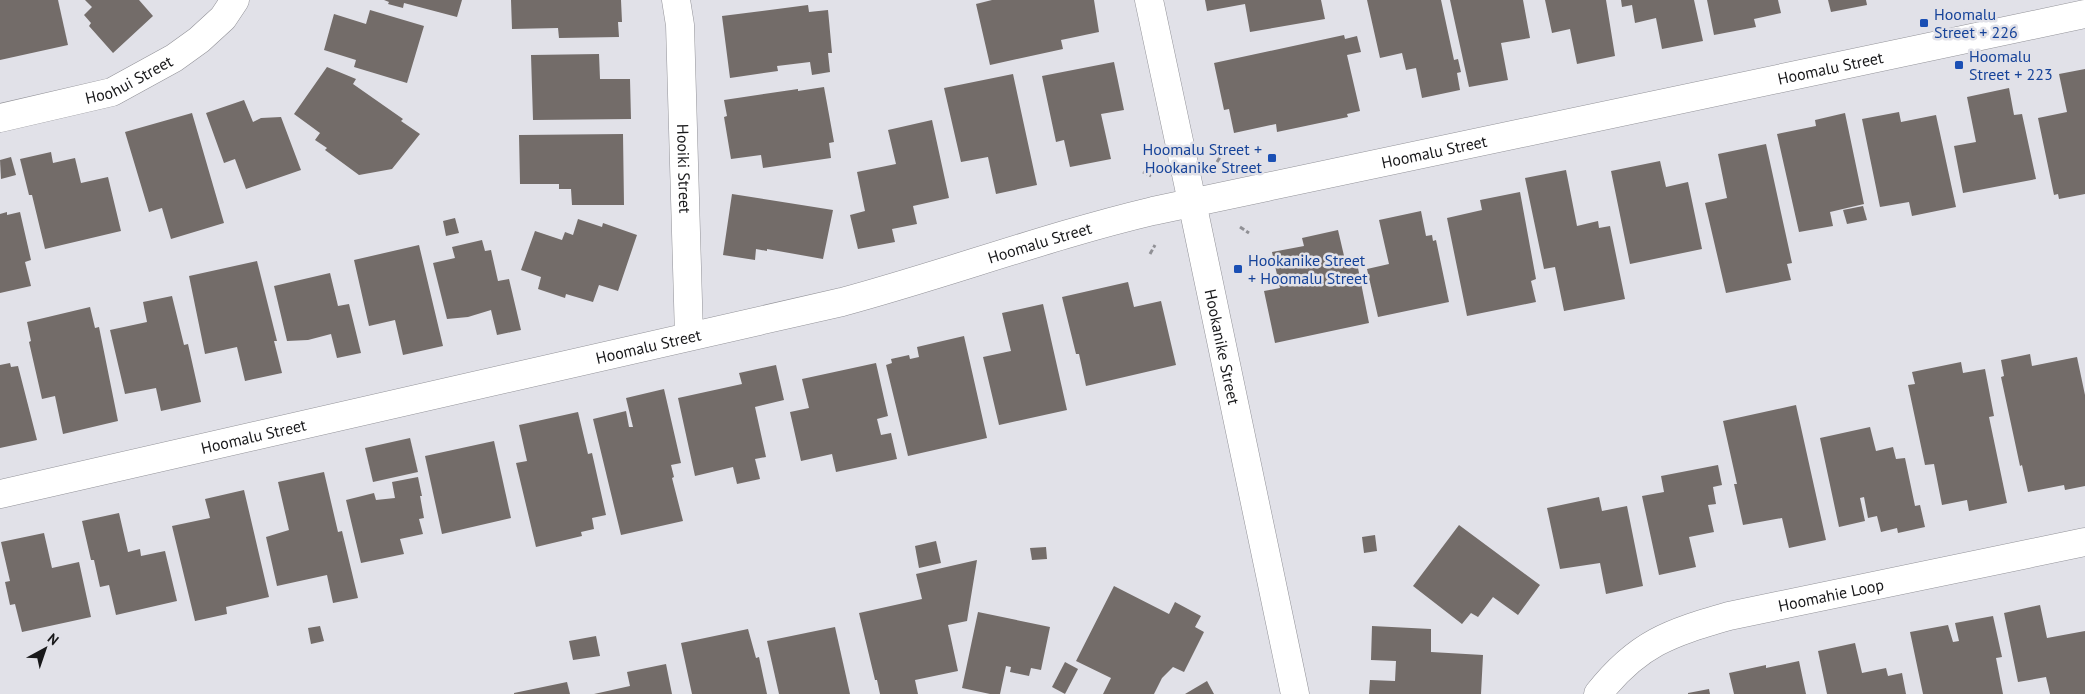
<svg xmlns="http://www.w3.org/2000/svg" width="2085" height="694" viewBox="0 0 2085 694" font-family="'PT Sans',sans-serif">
<rect width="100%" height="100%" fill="#e1e1e8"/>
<g fill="#736c69">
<path d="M0,0H58L68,45L0,60Z"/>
<path d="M85,0H139L153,16L113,53L89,26L91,23L84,15L92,7Z"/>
<path d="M384,0H462L457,17L404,3L403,8L388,4L389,2Z"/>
<path d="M511,0H621L622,22H618L619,37L559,38L558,28L512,29Z"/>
<path d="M992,0H1094L1099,32L1061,40L1063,49L990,65L976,4Z"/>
<path d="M1205,0H1321L1325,19L1250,32L1245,4L1207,11Z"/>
<path d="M1367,0H1441L1454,60L1458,59L1461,72L1457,73L1460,90L1422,98L1416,68L1406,70L1402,53L1380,58Z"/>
<path d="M1450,0H1523L1530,38L1501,43L1508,80L1469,87Z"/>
<path d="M1545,0H1606L1615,56L1577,64L1570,29L1552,33Z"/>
<path d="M1621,0H1694L1703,41L1662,49L1656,18L1635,23L1632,5L1622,7Z"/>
<path d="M1707,0H1778L1781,13L1754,19L1756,27L1714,35Z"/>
<path d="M1828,0H1866L1867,5L1831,12Z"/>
<path d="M808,5L809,12L828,10L832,53H828L830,72L812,75L810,62L777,66L778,71L730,78L722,16Z"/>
<path d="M370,10L424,26L407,83L354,67L356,60L324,50L334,14L366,24Z"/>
<path d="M1344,35L1345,39L1357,36L1361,52L1347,55L1360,111L1347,114L1348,117L1277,132L1276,124L1234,133L1229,109L1224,110L1214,63Z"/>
<path d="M599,54L600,79H630L631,119L533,120L531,55Z"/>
<path d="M1114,62L1124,110L1101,114L1111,159L1070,167L1064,140L1056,142L1042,76Z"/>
<path d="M327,67L356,79L353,84L403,119L401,121L420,134L392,169L359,175L325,150L327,148L315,140L320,133L294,114Z"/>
<path d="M2085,69V194L2059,199L2058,194L2054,195L2038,118L2067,112L2059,74Z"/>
<path d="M1013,74L1037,185L996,194L988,157L961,162L944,88Z"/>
<path d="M824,87L834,142L829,143L831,158L763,168L761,155L731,159L724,117L727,116L724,100L798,89V91Z"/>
<path d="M2009,88L2014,115L2022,114L2036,179L1963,193L1954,146L1976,142L1967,97Z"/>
<path d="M244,100L253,122L261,118L281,117L301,170L246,189L235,159L224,163L206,113Z"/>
<path d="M1899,112L1901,122L1936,115L1956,207L1912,216L1909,202L1880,207L1862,119Z"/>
<path d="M192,113L224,223L171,239L162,208L149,212L125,132Z"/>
<path d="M1845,113L1864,204L1830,212L1833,226L1799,232L1777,134L1816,126L1815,120Z"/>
<path d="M932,120L949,198L913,206L917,224L892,229L895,242L858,249L850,215L865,211L857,172L896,164L888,130Z"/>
<path d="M623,134L624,205H572L571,189H559V184H520L519,135Z"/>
<path d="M1766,144L1792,263L1787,264L1791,280L1726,293L1705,203L1727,198L1718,154Z"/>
<path d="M51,152L53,163L75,158L81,183L108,177L121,231L45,249L32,195H29L20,159Z"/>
<path d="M11,157L16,175L1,179L0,160Z"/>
<path d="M1660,161L1666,187L1688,182L1702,249L1630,264L1611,171Z"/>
<path d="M1566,170L1577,226L1598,221L1599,228L1610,226L1625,299L1564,311L1555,267L1544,269L1525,178Z"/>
<path d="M1520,192L1536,279L1531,281L1536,302L1467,316L1447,218L1482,210L1480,200Z"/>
<path d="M732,194L833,210L823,259L767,249V251L756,249L755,260L723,255Z"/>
<path d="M1863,206L1867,220L1847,224L1843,210Z"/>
<path d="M1421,211L1426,236L1432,235L1433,241L1436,240L1449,302L1378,317L1367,269L1389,264L1379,220Z"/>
<path d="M7,212V215L20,212L31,260L25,262L31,286L0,293V214Z"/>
<path d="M455,218L459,233L446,236L443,221Z"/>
<path d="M578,219L602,227L603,223L637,235L618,291L599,285L593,302L566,294L565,298L538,289L541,277L521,270L535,231L562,240L565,232L573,235Z"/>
<path d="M1338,230L1345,260L1356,258L1369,323L1275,343L1264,291L1280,288L1272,252L1304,246L1302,238Z"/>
<path d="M482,240L485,251L491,250L498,281L509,279L521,330L497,335L491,310L468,317L447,319L433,263L455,258L452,247Z"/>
<path d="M419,245L443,346L403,355L395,320L369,326L354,260Z"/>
<path d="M257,261L277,341H274L282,373L245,381L237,347L205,354L189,276Z"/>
<path d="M330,273L338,306L349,304L361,353L337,358L331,334L308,340L287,341L274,286Z"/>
<path d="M1128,282L1134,307L1161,301L1176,365L1086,386L1079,354H1076L1062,297Z"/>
<path d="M172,296L184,345L188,344L201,402L161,411L156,388L125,394L110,330L147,322L143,302Z"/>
<path d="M1043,304L1067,410L999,425L983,357L1011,351L1002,313Z"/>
<path d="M90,307L95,328L99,327L118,421L63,434L55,396L42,399L29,342L31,341L27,322Z"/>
<path d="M964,336L987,438L908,456L886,365L892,363L891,359L909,355L910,359L919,357L917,347Z"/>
<path d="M2030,354L2032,366L2077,357L2085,395V486L2065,490L2064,485L2028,492L2022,465L2020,466L2001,377L2004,376L2001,360Z"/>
<path d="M1961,362L1963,373L1985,369L1994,416L1989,417L2007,503L1969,511L1967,500L1942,505L1934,464L1925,465L1908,385L1915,384L1912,372Z"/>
<path d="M10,363L11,367L18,366L37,440L0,448V365Z"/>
<path d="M876,363L888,416L877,419L881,435L891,433L897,459L836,472L832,454L801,461L790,412L809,408L802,379Z"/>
<path d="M776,365L784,400L755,407L766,457L755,459L760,479L737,484L733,467L695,476L678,398L742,384L739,373Z"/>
<path d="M664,389L681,463L671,465L674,477L672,478L683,521L621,535L593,419L626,411L629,427H633L626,398Z"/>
<path d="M1796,405L1826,540L1789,548L1782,518L1743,525L1734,484H1737L1723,421Z"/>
<path d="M578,412L588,454L592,453L606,515L592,518L594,529L581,532L582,536L536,547L516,463L527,461L519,425Z"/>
<path d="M1870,427L1876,451L1893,447L1896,459L1905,458L1915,506L1920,505L1925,527L1898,533L1897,528L1881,532L1877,516L1868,518L1864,497L1860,498L1865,521L1839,527L1820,438Z"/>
<path d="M410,438L418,472L373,482L365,448Z"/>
<path d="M494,441L511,518L442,534L425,456Z"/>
<path d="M1718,465L1722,485L1713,487L1716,504L1708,505L1714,532L1689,537L1696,567L1659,575L1642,496L1664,492L1661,476Z"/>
<path d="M324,472L338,532L342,531L358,598L333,603L327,575L277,586L266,537L289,530L278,482Z"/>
<path d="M418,477L422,496H420L424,518L419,519L423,534L400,539L404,554L361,563L346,500L374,493L376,500L395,498L392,482Z"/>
<path d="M244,490L269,597L226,607L227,614L195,621L172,526L210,518L205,499Z"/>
<path d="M1599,497L1602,511L1627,506L1643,586L1606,594L1600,563L1560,569L1547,508Z"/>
<path d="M119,513L128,552L140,549L141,556L165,551L177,601L116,615L109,585L100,587L94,560H91L82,521Z"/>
<path d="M1459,525L1540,585L1518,615L1493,597L1478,617L1471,613L1462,624L1413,586Z"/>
<path d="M44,533L52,568L79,562L91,617L22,632L15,604L10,605L5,582L10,581L1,542Z"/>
<path d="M1375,535L1377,551L1364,553L1362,537Z"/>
<path d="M936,541L941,563L919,568L915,546Z"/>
<path d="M1046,547L1047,559L1032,560L1030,548Z"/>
<path d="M977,560L967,621L948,625L958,671L915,680L918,694H880L877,680H875L859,613L922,599L916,574Z"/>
<path d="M1114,586L1169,614L1175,602L1201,616L1195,627L1204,632L1184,672L1173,667L1162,678L1154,694H1103L1111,678L1076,661Z"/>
<path d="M2040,605L2047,638L2085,631V694H2050L2046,677L2018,682L2004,613Z"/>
<path d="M978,612L1050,627L1041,670L1031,668L1029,676L1010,672L1011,667L1006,666L1000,694H990L962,688Z"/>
<path d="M1993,616L2002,657L1996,658L2003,694H1923L1910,632L1948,625L1953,642L1959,641L1955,623Z"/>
<path d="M320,626L324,641L311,644L308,628Z"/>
<path d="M1372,626L1431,629V652L1483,655L1481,694H1369L1370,680L1395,681L1396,661L1371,660Z"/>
<path d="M835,627L850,694H779L767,641Z"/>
<path d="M748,629L756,658L759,657L767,694H692L681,643Z"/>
<path d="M596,636L600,656L573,660L569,641Z"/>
<path d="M1855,643L1862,673L1886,668L1888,676L1902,673L1906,694H1827L1818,651Z"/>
<path d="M1799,661L1806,694H1734L1729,673L1766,665V668Z"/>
<path d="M1065,662L1078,669L1065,694L1052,687Z"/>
<path d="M666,664L672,694H594L630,686L627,672Z"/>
<path d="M1207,681L1214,694H1185Z"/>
<path d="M567,682L570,694H514V693Z"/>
<path d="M1709,689L1710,694H1688V693Z"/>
</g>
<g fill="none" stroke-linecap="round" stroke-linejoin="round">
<defs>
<g id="minor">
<path id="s1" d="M676,0L680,25L689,336"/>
<path d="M1149,0L1192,202"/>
<path id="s2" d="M0,118L112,92L174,58L199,40L223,18L235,0"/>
<path id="s3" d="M1598,694C1638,643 1670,633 1729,616L2085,542"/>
</g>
<g id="tertiary">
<path id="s4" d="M1192,202L1295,694"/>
<path id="s5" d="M0,494L842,302C946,274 1048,236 1153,211L2085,14"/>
</g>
</defs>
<use href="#minor" stroke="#929298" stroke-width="29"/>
<use href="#tertiary" stroke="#929298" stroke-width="29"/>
<g stroke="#909095" stroke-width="3" stroke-dasharray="5 2.5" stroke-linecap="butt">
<path d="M1217,162L1222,154"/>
<path d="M1143,172L1151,176"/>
<path d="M1240,227L1249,233"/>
<path d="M1150,254L1155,245"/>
</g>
<use href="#minor" stroke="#fff" stroke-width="28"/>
<use href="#tertiary" stroke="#fff" stroke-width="28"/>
</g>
<g fill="#1a4fb4" stroke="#e1e1e8" stroke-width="2">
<rect x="1919" y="18" width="10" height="10" rx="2.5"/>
<rect x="1954" y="60" width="10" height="10" rx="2.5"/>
<rect x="1267" y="153" width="10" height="10" rx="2.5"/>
<rect x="1233" y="264" width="10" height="10" rx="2.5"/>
</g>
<g text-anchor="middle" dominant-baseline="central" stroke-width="5" stroke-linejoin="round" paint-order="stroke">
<g font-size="16" fill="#164399" stroke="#e1e1e8" text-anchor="start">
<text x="1934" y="14">Hoomalu<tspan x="1934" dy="18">Street + 226</tspan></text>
<text x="1969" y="56">Hoomalu<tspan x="1969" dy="18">Street + 223</tspan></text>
<text x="1262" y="149" text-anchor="end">Hoomalu Street +<tspan x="1262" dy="18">Hookanike Street</tspan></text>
<text x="1248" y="260">Hookanike Street<tspan x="1248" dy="18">+ Hoomalu Street</tspan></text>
</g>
<g font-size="16" fill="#18181a" stroke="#e1e1e8">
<text stroke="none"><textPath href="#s5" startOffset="1880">Hoomalu Street</textPath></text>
<text stroke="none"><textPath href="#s2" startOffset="135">Hoohui Street</textPath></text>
<text stroke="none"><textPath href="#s5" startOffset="1475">Hoomalu Street</textPath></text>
<text stroke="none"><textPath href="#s1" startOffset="169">Hooiki Street</textPath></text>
<text stroke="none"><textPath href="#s5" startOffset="1070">Hoomalu Street</textPath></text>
<text stroke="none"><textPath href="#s5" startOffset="665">Hoomalu Street</textPath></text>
<text stroke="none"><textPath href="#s4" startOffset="148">Hookanike Street</textPath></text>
<text stroke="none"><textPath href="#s5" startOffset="260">Hoomalu Street</textPath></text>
<text stroke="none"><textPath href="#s3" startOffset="260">Hoomahie Loop</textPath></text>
</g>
</g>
<g transform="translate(45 649) rotate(40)" stroke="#e1e1e8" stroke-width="4" paint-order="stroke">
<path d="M0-4L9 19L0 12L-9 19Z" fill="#18181a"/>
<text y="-8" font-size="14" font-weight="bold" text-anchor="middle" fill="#18181a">N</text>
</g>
</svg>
